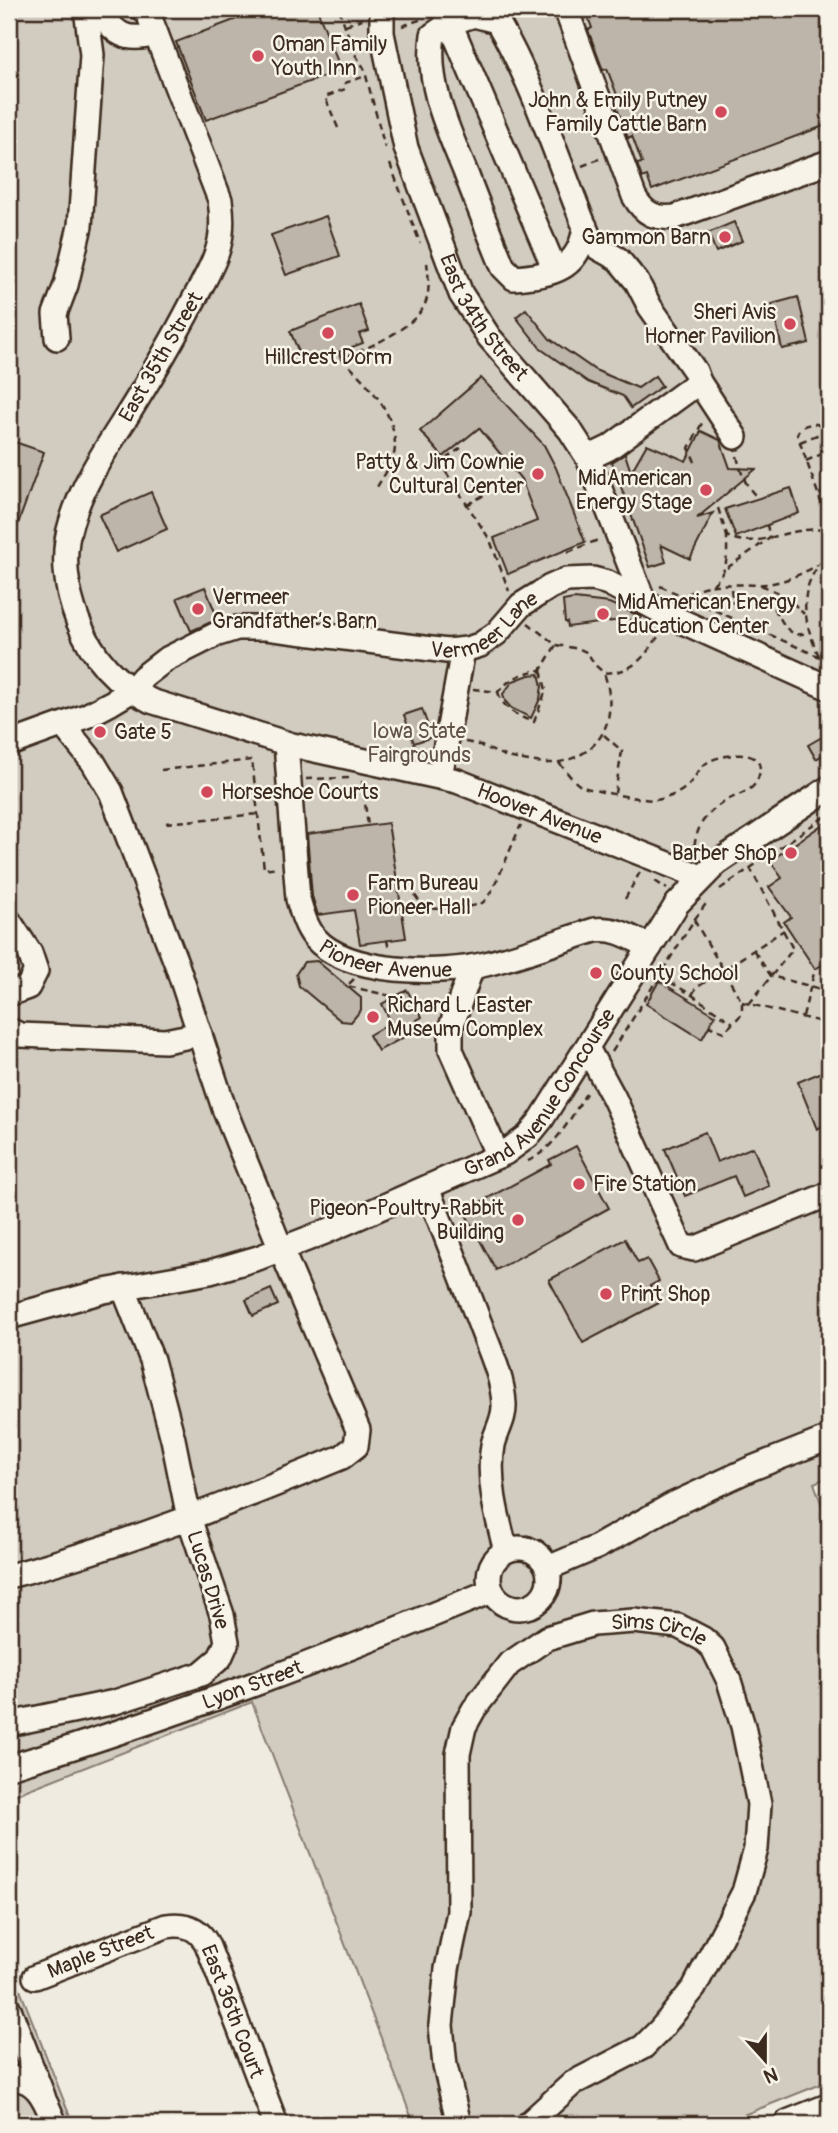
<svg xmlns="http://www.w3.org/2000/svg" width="838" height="2133" viewBox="0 0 838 2133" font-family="Pangolin,sans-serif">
<rect width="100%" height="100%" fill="#efebe0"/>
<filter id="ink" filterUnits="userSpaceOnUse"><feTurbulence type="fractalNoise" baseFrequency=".0143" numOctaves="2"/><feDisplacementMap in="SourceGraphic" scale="14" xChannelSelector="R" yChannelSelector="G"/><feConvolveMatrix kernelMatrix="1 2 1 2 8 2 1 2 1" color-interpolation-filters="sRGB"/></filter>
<g filter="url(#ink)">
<g fill="#d1cbc0" stroke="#867a6f" stroke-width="2">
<path d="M9,9H829V1477L814,1483L829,1525V2081L721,2124H414L252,1702L9,1797Z"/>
<path d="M9,1962L73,2124H9Z"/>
</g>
<g fill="#bdb5aa" stroke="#3b2a1e" stroke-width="2">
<path d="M263,9H317L341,70L206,120L176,42Z"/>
<path d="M585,9H829V124L652,190L647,176L642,178L637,164L642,163L632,136L628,138L613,97L617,95L607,69L603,70L588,30L592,28Z"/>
<path d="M326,216L340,256L286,275L271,235Z"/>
<path d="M734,222L742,241L716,252L708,233Z"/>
<path d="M798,297L809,343L782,349L772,304Z"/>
<path d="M359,304L369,331L359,334L363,343L309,363L305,353L300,355L290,331Z"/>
<path d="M526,309L550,339L595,370L638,388L655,376L662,386L631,408L623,396L588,382L541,349L516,317Z"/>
<path d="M481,378L544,445L556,468L585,542L508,574L494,538L537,521L521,479L479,428L443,457L420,431Z"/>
<path d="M701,431L720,440L730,468L756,469L697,518L713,513L690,559L661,545L666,562L650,567L612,462L625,454L631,472L647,444L686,461Z"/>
<path d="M9,440L44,452L10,546L9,545Z"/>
<path d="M791,488L799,513L736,537L725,509Z"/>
<path d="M151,492L167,529L116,552L99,515Z"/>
<path d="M205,587L218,619L191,631L177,598Z"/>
<path d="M574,599L609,603L642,617L635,625L629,619L568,627L567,622H565L563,601Z"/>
<path d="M539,674L542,686L540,699L531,718L511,708L505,701L503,694L513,681L529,675Z"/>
<path d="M422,709L432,737L414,743L404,715Z"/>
<path d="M829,733V751L816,759L808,745Z"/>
<path d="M829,820V961L815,969L784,922L791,917L769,887L782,878L770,861Z"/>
<path d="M388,823L406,938L360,944L354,910L318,915L312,896L307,834Z"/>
<path d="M317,961L361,998V1010L351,1022L341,1021L299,986L296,974L304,962Z"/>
<path d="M659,981L715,1015L702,1039L646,1004Z"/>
<path d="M407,990L422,1017L417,1020L421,1028L378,1051L369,1035L391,1022L382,1004Z"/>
<path d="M829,1069V1123L817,1129L798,1082Z"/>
<path d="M705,1132L717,1162L753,1147L769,1186L743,1197L734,1176L685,1196L665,1149Z"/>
<path d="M576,1146L609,1208L496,1270L464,1211L551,1164L549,1160Z"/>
<path d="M625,1239L638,1263L647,1259L659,1281L650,1286L659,1303L583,1343L549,1280Z"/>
<path d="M271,1289L278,1305L253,1316L246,1300Z"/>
</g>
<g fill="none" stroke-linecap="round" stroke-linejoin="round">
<defs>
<g id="minor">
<path d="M98,9C115,34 125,43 156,34"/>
<path id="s1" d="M142,9L148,13L220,200C227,247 212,265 191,305C171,344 148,382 125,419C104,452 82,485 71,523C61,555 66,591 78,621C93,658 115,683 151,701L292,745L457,781L701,877"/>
<path id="s2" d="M382,9V33L406,148L461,294L489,337L570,430L588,458L644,602"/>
<path d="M444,9L555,270"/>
<path d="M566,9L634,196C644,214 655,219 675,217L829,162"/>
<path d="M585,226C580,270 552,275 514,278L503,267C490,235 477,203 465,171C447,127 426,83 433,35L450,23L474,15L497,21C536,88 559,165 589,237L598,248L618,259L637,282L650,307L695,371L699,382L609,448L588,458"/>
<path d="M57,338L55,314L66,285L80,226L92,55L86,9"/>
<path d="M699,382L735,437"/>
<path id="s3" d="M9,744L86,716L111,703L131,691L143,677L165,660L215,635L237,628H266L447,651L467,649L480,645L497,633L521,605L550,587L566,580L593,579L608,583L672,617L829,688"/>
<path id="s4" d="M286,744L298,899C302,913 306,927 315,938C347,975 442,975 486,964C523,955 559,941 595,930C616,927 632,938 650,947"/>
<path d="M440,777L463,650"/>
<path d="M9,921L30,953L36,971L28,987L9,994"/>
<path d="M472,967L451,1027V1050L498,1156"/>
<path d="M9,1030L20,1035L165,1041L200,1034"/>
<path d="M587,1048L614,1098L681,1246L694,1249L829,1194"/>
<path d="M427,1188C446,1236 465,1284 483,1332C492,1355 503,1380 504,1404C505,1419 496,1431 493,1445C487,1480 497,1517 506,1551"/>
<path id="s5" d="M9,1317L104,1291L210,1272L258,1258L325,1232L505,1153L528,1136L541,1120L677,904L717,863L829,788"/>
<circle cx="519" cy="1578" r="30"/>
<path d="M548,1568L597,1547L672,1505L750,1469L829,1438"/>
<path d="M9,1576C123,1546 233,1502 342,1457L356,1446L358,1430L281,1249L225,1111L177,965L111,792L93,762L63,725"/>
<path d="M9,1724L115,1702L201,1674L220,1658L227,1642L222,1615L189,1518L173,1439L152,1360L123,1287"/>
<path id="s6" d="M9,1767C172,1718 333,1656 491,1591"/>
<path id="s7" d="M35,1977L166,1926C185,1923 198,1927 207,1944L276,2124"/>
<path d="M9,2009L43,2096"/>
<path d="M9,2079C38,2076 46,2103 55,2124"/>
<path id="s8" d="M459,2124L445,2066L441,2025L447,1969L459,1912L458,1754L464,1727L474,1709L509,1664L547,1638L593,1624L634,1621L678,1626L703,1639L713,1648L729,1681L743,1726L759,1804L756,1849L744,1892L694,1988L660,2030L643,2047L573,2083L528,2124"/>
</g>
<path id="major" d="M789,2124L829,2108"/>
</defs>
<use href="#minor" stroke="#3b2a1e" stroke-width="28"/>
<use href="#major" stroke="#3b2a1e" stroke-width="33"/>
<g stroke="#3b2a1e" stroke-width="2.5" stroke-dasharray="7 5" stroke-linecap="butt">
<path d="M339,9L355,54L364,68L385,148"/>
<path d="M346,25L362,19"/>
<path d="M402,26L422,19"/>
<path d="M338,128L325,97L345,89V83L366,76"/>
<path d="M390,164L420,243"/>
<path d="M582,166L599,159"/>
<path d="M827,278L829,282"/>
<path d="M339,352L341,358C365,350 405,332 421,311C431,298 429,278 427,263"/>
<path d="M341,358C365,381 395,410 395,446C395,461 384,475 377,487"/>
<path d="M829,435L817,424C807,424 801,425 797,434L822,505L829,517"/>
<path d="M800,442L829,430"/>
<path d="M461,448L440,463L490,540L509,591"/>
<path d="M737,456C741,473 745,486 758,498"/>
<path d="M806,461L829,451"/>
<path d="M695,462L689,448L702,423"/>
<path d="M819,494L829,491"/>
<path d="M467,505L489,492"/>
<path d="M718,508L727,536"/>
<path d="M568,552L598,540"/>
<path d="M727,568L770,538L767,525"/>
<path d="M713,584C729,570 727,556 727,536C753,549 779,532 806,530C814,529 822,530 829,530"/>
<path d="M761,585L786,596L804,614"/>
<path d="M660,586L829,661"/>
<path d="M731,589L733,603C742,601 753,597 762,599L763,604C784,605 778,641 808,633"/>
<path d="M681,602C696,577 741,587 766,584C785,582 801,574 818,565"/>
<path d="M528,623L556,645L580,649L588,653L594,664L604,673C635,672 643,658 660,634"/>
<path d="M819,656C802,619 796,585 829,554"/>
<path d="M473,689L498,692C510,678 524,672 541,670L556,645"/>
<path d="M498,692C503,709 518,717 534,722L546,690L541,670"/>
<path d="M604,735L622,751L615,793"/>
<path d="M465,742C484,744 498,756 517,759C530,761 547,765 560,762C606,752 618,714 604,673"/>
<path d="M559,763C565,769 573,782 581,786C591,791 644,800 655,800C665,799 678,794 685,788C695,780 699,766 710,761C724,754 767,747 759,775C755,792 740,793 727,800C718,805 709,813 703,821C697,830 695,841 693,852"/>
<path d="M161,770L252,760L264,869L278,867"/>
<path d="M306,779L349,778"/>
<path d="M362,781L368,826"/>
<path d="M166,823L258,814"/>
<path d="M397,881L408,884C422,906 422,911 449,908C459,907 474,907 482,903C494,896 513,840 521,825"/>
<path d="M655,881L667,889"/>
<path d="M720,889L827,815"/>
<path d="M625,899L640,872"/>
<path d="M694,920L742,1002V1014L724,1032L709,1026"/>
<path d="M387,940L389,950"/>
<path d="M754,951L771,976L829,991"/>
<path d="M660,976L692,995L733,1023"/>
<path d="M354,979L347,986L396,997"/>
<path d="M692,995L696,988L784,930"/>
<path d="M742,1002L829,1024"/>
<path d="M749,1004L793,949L750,868"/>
<path d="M803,1016L815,969"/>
<path d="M612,1052L694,920L708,901"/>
<path d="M528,1161C556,1148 572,1116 588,1090"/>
<circle cx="520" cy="1577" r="42"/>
</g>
<use href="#minor" stroke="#f7f3e8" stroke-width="23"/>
<use href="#major" stroke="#f7f3e8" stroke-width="28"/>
</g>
</g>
<g fill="#d1495b" stroke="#f7f3e8" stroke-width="2.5">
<circle cx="258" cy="56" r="7"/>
<circle cx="721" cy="112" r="7"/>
<circle cx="725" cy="237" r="7"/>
<circle cx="790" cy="324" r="7"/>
<circle cx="328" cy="333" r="7"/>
<circle cx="538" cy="474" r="7"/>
<circle cx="706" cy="490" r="7"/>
<circle cx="198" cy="609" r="7"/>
<circle cx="603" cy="614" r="7"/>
<circle cx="100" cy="732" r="7"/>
<circle cx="207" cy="792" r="7"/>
<circle cx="791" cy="853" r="7"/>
<circle cx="353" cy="895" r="7"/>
<circle cx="596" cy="973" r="7"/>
<circle cx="373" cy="1017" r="7"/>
<circle cx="579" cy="1184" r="7"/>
<circle cx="518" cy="1220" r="7"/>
<circle cx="606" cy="1294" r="7"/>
</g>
<g text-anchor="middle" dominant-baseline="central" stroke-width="5" stroke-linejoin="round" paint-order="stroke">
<g font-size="21" fill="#3b2a1e" stroke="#f7f3e8" text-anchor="start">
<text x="272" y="44">Oman Family<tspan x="272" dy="24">Youth Inn</tspan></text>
<text x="707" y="100" text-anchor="end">John &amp; Emily Putney<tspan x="707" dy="24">Family Cattle Barn</tspan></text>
<text x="711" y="237" text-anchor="end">Gammon Barn</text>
<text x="776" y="312" text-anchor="end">Sheri Avis<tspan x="776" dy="24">Horner Pavilion</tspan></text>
<text x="328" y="357" text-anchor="middle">Hillcrest Dorm</text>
<text x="524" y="462" text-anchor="end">Patty &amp; Jim Cownie<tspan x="524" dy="24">Cultural Center</tspan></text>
<text x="692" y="478" text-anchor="end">MidAmerican<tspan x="692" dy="24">Energy Stage</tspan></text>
<text x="212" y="597">Vermeer<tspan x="212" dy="24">Grandfather’s Barn</tspan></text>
<text x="617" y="602">MidAmerican Energy<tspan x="617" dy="24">Education Center</tspan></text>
<text x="114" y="732">Gate 5</text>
<text x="221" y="792">Horseshoe Courts</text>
<text x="777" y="853" text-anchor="end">Barber Shop</text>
<text x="367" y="883">Farm Bureau<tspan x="367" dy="24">Pioneer Hall</tspan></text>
<text x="610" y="973">County School</text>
<text x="387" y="1005">Richard L. Easter<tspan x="387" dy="24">Museum Complex</tspan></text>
<text x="593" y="1184">Fire Station</text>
<text x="504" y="1208" text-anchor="end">Pigeon-Poultry-Rabbit<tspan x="504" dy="24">Building</tspan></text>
<text x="620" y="1294">Print Shop</text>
</g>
<g font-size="21" fill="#3b2a1e" stroke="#f7f3e8">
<text stroke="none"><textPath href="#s2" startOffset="329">East 34th Street</textPath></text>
<text transform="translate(161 357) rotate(-60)">East 35th Street</text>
<text stroke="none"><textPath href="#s3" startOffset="516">Vermeer Lane</textPath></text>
<text stroke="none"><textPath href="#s1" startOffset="1185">Hoover Avenue</textPath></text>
<text stroke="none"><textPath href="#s4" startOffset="275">Pioneer Avenue</textPath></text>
<text stroke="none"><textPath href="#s5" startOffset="592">Grand Avenue Concourse</textPath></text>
<text transform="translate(208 1580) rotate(73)">Lucas Drive</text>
<text stroke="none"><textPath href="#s8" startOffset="640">Sims Circle</textPath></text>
<text stroke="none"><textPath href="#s6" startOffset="257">Lyon Street</textPath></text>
<text stroke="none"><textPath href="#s7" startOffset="70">Maple Street</textPath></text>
<text stroke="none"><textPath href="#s7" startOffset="261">East 36th Court</textPath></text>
</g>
<g font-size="21" fill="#605246" stroke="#f7f3e8">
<text x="419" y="731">Iowa State<tspan x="419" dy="24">Fairgrounds</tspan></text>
</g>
</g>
<rect width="838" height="2133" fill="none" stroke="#f7f3e8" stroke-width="35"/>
<rect x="18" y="18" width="803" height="2098" fill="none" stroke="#3b2a1e" stroke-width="2.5" filter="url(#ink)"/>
<g transform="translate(765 2060) rotate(159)" stroke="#f7f3e8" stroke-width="5" paint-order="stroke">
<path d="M0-5L12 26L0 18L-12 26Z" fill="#3b2a1e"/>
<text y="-10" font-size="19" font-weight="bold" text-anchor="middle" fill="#3b2a1e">N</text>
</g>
</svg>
